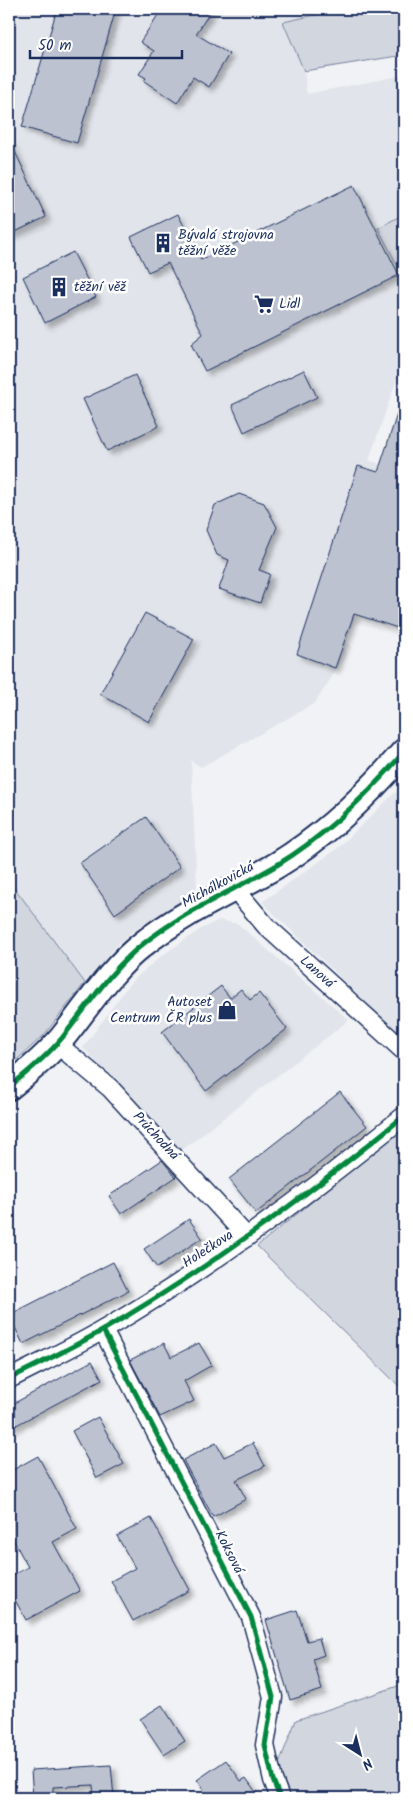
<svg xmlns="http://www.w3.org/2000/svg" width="413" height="1807" viewBox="0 0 413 1807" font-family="Kalam,sans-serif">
<defs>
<filter id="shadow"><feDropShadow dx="4.5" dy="4.5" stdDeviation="2.5" flood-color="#0004"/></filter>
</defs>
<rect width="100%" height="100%" fill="#f1f2f5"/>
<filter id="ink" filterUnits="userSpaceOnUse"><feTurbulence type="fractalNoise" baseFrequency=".02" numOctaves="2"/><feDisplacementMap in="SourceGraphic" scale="10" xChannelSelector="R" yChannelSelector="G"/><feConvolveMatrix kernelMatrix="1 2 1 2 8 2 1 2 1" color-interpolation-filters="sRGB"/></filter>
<g filter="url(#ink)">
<g fill="#e1e4ea">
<path d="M9,9H309L312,15L283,22L304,71L307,94L404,75V214L378,228L404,278V358L369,460L399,471L345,649L335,672L315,703L201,767L191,761L197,892L132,932L116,946L85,983L11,884L9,885Z"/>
<path d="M404,784V1039L262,902L337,849Z"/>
<path d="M219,920L238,924L349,1020L181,1151L83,1048L130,983L160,957L201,929Z"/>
</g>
<g fill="#d2d6df" stroke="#76829e">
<path d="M343,9H404V55L304,71L283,22Z"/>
<path d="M404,214V278L378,228Z"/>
<path d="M11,883L85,983L44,1035L9,1067V885Z"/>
<path d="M404,1128V1391L257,1246Z"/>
<path d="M404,1684V1798H291L278,1766L296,1720Z"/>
</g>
<g fill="#bcc2d0" stroke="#1b2f5e" filter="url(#shadow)">
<path d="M57,9H116L77,143L22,127Z"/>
<path d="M162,9H212L196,34L229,54L209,87L193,77L177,103L144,81L146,78L139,74L154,51L140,42Z"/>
<path d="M9,139L46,217L9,235Z"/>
<path d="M354,185L399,275L205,371L191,344L203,334L168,263L148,272L131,237L178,214L201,260Z"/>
<path d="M73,252L96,297L45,323L23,277Z"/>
<path d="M304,370L317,397L244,432L232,405Z"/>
<path d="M135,375L159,426L107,451L83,399Z"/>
<path d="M401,402H404V630L354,614L335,668L297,654L358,466L378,472Z"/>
<path d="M239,494L264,503L277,527L259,570L270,574L260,603L219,589L229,560L217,555L206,530L215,505Z"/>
<path d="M145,613L194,639L149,722L100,694Z"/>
<path d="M146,817L180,867L115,914L80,863Z"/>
<path d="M221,986L230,998L241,989L250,1000L259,993L287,1029L206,1091L162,1032Z"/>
<path d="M340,1092L367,1126L256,1213L229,1179Z"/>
<path d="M162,1160L176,1177L121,1214L109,1196Z"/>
<path d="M189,1219L202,1238L157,1268L144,1249Z"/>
<path d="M113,1262L128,1291L23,1344L9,1315Z"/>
<path d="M164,1343L171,1357L199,1343L212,1365L184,1381L194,1401L160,1417L130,1360Z"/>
<path d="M92,1361L102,1379L9,1429V1406Z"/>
<path d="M98,1417L124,1464L97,1478L72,1431Z"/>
<path d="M216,1443L224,1457L253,1443L265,1466L236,1480L246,1499L213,1517L183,1460Z"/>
<path d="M38,1456L77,1529L53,1542L80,1591L26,1620L9,1589V1577L28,1567L9,1532V1472Z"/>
<path d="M151,1518L190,1590L133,1621L111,1581L135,1568L117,1536Z"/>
<path d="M297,1610L307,1641L319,1638L324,1655L313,1659L322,1690L290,1700L266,1620Z"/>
<path d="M162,1705L185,1741L164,1755L140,1719Z"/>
<path d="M226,1760L241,1781L246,1778L260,1798H210L197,1780Z"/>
<path d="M111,1765L114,1798H94L93,1785L53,1787V1798H33L31,1770Z"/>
</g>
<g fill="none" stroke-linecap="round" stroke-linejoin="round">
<defs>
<g id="street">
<path d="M234,888L266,926L404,1051"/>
<path d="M57,1044L110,1088L247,1237"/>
<path d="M103,1330L251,1617L273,1697L265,1745L273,1780L280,1798"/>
<path d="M9,1379C40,1363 72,1348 103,1330C210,1268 309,1194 404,1116"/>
</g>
<path id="secondary" d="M9,1087C28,1072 46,1057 62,1038C88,1006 110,970 143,944C184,911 233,891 277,865C325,836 368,794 404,752"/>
</defs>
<use href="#street" stroke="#1b2f5e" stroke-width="21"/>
<use href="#secondary" stroke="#1b2f5e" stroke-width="29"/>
<use href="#street" stroke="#fff" stroke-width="18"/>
<use href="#secondary" stroke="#fff" stroke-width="25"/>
<defs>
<g id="cycleway">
<path d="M9,1087C28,1072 46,1057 62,1038C88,1006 110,970 143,944C184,911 233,891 277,865C325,836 368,794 404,752"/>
<path d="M103,1330L251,1617L273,1697L265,1745L273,1780L280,1798"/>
<path d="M9,1379C40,1363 72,1348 103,1330C210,1268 309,1194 404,1116"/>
</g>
</defs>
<use href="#cycleway" stroke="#fff" stroke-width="8"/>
<use href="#cycleway" stroke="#00873e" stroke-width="5"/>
</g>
</g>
<defs>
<symbol id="building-bare" viewBox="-9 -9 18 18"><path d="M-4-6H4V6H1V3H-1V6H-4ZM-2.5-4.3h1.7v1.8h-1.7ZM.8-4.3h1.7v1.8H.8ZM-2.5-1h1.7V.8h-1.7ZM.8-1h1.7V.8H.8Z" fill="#1b2f5e" stroke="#fff" stroke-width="2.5" paint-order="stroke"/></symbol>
<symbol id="supermarket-bare" viewBox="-9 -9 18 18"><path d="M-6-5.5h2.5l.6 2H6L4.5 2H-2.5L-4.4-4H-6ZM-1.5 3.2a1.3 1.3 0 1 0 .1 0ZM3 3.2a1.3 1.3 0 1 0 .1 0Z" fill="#1b2f5e" stroke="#fff" stroke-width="2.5" paint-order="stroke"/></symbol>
<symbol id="shop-bare" viewBox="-9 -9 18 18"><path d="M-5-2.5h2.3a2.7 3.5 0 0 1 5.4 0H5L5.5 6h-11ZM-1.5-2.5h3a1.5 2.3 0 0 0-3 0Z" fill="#1b2f5e" stroke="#fff" stroke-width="2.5" paint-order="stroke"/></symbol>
</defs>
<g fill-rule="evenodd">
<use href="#building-bare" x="149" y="229" width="28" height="28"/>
<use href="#building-bare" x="45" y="273" width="28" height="28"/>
<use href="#supermarket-bare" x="250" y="290" width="28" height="28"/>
<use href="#shop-bare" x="213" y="996" width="28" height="28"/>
</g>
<g text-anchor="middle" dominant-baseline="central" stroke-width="5" stroke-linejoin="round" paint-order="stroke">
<g font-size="14" fill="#1b2f5e" stroke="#fff" text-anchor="start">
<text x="178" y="235">Bývalá strojovna<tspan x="178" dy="16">těžní věže</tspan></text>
<text x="74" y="287">těžní věž</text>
<text x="279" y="304">Lidl</text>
<text x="212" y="1002" text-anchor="end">Autoset<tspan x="212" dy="16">Centrum ČR plus</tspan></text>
</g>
<g font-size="14" fill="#1b2f5e" stroke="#fff">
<text transform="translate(218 885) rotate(-29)">Michálkovická</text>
<text transform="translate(317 972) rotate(42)">Lanová</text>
<text transform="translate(156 1136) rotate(47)">Průchodná</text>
<text transform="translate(208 1249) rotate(-33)">Holečkova</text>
<text transform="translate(229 1552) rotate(63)">Koksová</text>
</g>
</g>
<rect width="413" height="1807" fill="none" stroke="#fff" stroke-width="30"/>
<rect x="15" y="15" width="383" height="1777" fill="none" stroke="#1b2f5e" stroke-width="2" filter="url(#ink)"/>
<g transform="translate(360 1754) rotate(144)" stroke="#ffffff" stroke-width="4" paint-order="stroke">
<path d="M0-4L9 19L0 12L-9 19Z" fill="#1b2f5e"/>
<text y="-8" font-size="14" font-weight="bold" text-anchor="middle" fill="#1b2f5e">N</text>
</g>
<path d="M30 50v8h152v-8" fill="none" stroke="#1b2f5e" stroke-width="2.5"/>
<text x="38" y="50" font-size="15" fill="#1b2f5e" stroke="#ffffff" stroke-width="4" paint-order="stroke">50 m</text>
</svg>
